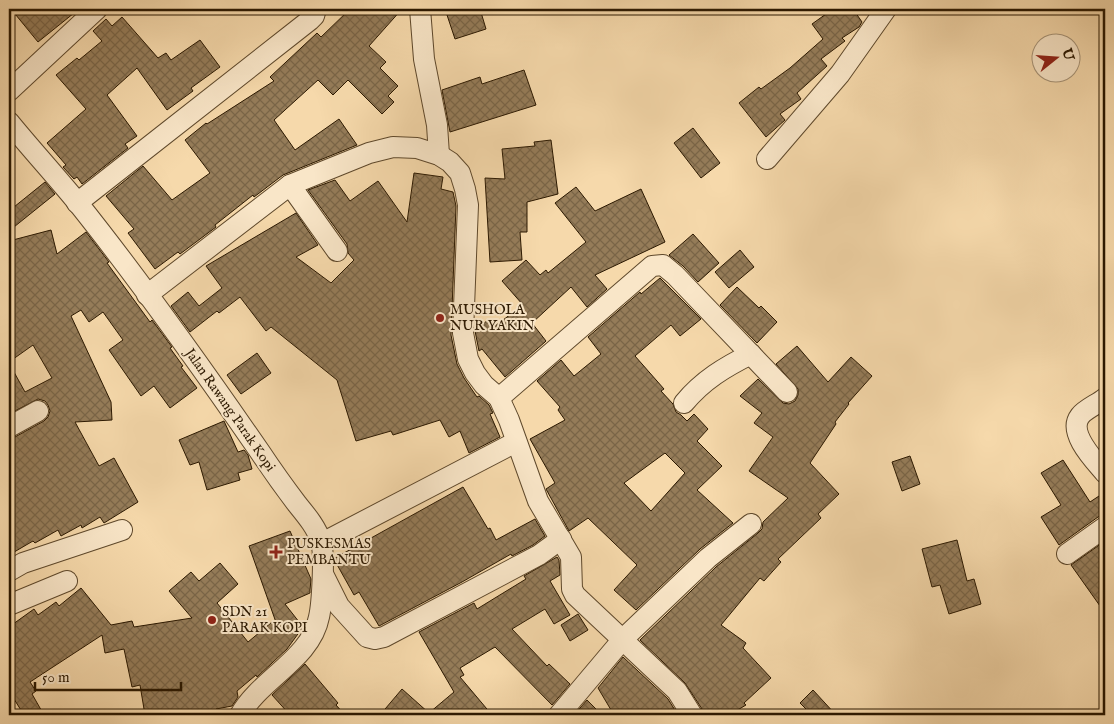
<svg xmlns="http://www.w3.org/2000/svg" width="1114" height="724" viewBox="0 0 1114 724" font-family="'IM FELL English',serif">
<defs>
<pattern id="building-cross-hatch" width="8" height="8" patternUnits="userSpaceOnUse" patternTransform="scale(1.25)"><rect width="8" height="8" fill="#957c59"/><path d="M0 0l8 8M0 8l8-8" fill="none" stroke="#7a6547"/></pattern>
</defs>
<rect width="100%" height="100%" fill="#f6d9ab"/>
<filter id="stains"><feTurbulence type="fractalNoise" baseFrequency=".004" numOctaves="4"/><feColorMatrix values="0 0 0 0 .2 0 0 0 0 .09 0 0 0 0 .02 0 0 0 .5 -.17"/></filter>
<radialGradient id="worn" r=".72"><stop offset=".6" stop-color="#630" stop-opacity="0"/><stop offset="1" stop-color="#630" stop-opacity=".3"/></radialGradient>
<g fill="url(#building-cross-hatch)" stroke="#2b1800" fill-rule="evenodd">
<path d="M11,9H79L38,42Z"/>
<path d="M350,9H402L369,46L386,62L380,68L398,86L388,96L394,102L382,114L348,80L333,95L318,80L274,120L295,150L339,119L357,145L283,175L254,197L253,195L215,225L216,227L180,254L178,252L155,269L128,233L134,229L106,196L143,166L172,200L210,173L185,140L206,123L207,124L274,81L270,77L317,33L321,37Z"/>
<path d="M456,9H480L486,29L455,39L446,12Z"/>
<path d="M833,9H853L862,22L859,27L842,38L845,41L821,59L827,66L797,93L801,99L780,114L785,120L766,137L739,103L759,87L761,89L790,68L823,39L812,24Z"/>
<path d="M122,17L158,58L166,53L171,60L200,40L220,67L191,88L193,91L167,110L137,68L107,95L137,136L125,144L128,148L82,184L77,177L74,179L63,167L66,165L47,143L86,109L56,75L77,58L79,60L102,41L93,31L106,19L112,26Z"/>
<path d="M524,70L536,105L450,132L442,90L480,77L482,84Z"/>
<path d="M693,128L720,163L701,178L674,143Z"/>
<path d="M551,140L558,194L527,202V232H520L522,260L490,262L485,178L505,179L502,149L535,146L534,142Z"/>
<path d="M414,173L443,177L441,189L453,192L456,206L451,335L457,364L464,378L477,397L479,396L489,405L493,413L490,414L500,437L469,453L460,431L449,437L440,420L393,435L391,431L356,441L337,380L271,327L266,331L240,297L219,313L217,311L190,332L171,306L188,292L199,306L208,299L222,288L206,266L296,213L318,245L296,257L331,283L354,260L348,253L347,244L308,190L335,180L350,201L378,181L407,222Z"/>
<path d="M45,182L55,194L9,231V211Z"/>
<path d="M576,187L595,211L641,189L665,242L595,275L607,289L587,307L571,287L532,323L546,341L545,342L505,377L482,349L479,351L475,331L489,319L495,326L523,305L502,281L526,260L540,275L546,270L548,273L586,242L555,203Z"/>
<path d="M51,230L57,254L86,232L109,262L107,263L150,322L152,320L172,347L170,348L183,366L181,367L197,388L170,408L154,386L141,396L109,350L123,340L103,312L89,322L81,310L71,316L111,402L112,420L75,422L99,466L114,458L138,502L104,523L100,517L82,528L81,525L61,536L58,530L35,543L33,541L9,555V439L15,437L44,421L48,417L50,411L48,405L45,401L38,399L9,414V363L25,392L52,378L33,345L9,362V241Z"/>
<path d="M693,234L719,263L698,282L683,266L669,255Z"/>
<path d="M740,250L754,267L729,288L715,272Z"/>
<path d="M660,278L701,319L680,336L671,325L635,356L664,389L661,391L673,404L676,412L681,415L687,421L694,414L708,429L697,441L722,466L697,490L733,523L700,549L636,610L614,590L637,565L588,518L569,531L546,489L555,483L530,439L565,420L558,410L560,407L537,381L561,360L574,376L601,354L588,337L640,292L641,294ZM665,453L685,473L651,511L624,483Z"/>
<path d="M737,287L759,308L761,306L777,322L757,343L720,305Z"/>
<path d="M797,346L828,382L851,357L872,376L848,403L849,404L835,422L836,424L810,463L839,494L818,514L821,518L778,559L781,562L764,581L760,578L721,625L746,643L743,648L771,678L744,703L746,705L729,715H704L702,709L685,683L640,640L716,567L758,533L762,529L763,522L788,498L749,471L773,437L754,423L762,413L740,396L758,379L783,403L789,404L795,401L798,395V389L776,364Z"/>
<path d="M257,353L271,373L241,394L227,375Z"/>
<path d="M224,421L238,452L244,450L248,455L252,469L238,473L240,480L207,490L199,462L190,465L179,440Z"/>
<path d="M910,456L920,484L902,491L892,462Z"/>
<path d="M1063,460L1090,502L1105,492V515L1098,517L1059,545L1041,517L1061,505L1041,473Z"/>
<path d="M463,487L488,529L490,528L496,540L535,519L545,536L533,545L512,556L511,554L462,582L379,626L359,592L354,595L335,561V558Z"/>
<path d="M290,531L311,579L310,590V593L285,604L303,627L287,649L257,677L256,675L237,691L238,697L232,706L216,709L217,715H145L140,685L132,687L124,649L105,653L102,635L30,682L36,691L32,694L44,715H24L9,691V627L34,609L38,615L56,602L59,606L81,588L111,625L132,621L134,627L192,618L169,591L191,572L199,581L220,563L238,584L217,603L248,642L272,622L278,628L249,546Z"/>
<path d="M957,540L967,581L974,579L981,604L949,614L940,585L932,587L922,549Z"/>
<path d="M1105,541V613L1071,565Z"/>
<path d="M557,557L559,560L560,575L550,581L570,615L554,624L545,609L512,629L547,666L549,664L570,684L552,705L495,647L460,668L464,675L460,677L492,715H380L402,689L429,713L454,692L419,632L474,603L477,609L526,579L524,576Z"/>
<path d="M578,614L588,630L570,641L561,625Z"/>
<path d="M623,657L668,699L678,715H614L598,688Z"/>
<path d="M305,664L338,703L336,705L345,715H290L272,695Z"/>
<path d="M813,690L836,715H812L800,703Z"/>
<path d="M587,700L602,715H574Z"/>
</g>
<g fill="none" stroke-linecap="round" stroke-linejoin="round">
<defs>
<g id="minor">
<path d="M420,9L424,59L437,125L439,155"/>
<path d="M9,91L97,9"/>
<path d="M9,122C31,149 55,175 77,202C141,282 202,368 260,452C272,470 284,487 297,504C306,515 317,528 321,542C325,554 322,604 319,617C311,659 260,679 240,715"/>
<path d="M767,159L840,74L886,9"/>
<path d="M290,185L337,251"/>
<path d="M77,203L310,20L314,16L316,9"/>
<path d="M147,295L290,185L369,153L393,147L417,148L439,155L450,162L460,173L465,189L468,205L463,333L468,359L475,373L484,385L499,398L509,420L538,501L571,557L572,589L575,595L677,691L692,715"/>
<path d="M499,398L652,266L663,265L675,275L787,392"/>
<path d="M1105,398C1098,404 1085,409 1080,416C1067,433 1095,461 1105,473"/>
<path d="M684,403C703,380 725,367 751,354"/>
<path d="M9,427L38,411"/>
<path d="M322,543L516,442"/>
<path d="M1067,554L1105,527"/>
<path d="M9,571L23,563L122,530"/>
<path d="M323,574L339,606L367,637L375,639L384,637L539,555L561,539"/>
<path d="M9,605L67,581"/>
<path d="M559,715L623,639L708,558L751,524"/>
</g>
</defs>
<use href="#minor" stroke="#5e482b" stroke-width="22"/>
<use href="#minor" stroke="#f9e6c8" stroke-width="20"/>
</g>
<g fill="#8f2418" stroke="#f9e6c8" stroke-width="2">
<circle cx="440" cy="318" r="5"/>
<path d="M273.5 544.5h5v5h5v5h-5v5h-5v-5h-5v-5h5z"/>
<circle cx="212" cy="620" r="5"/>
</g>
<g text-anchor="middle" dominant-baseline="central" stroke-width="4" stroke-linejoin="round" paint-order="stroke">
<g font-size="14" fill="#2b1800" stroke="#f9e6c8" text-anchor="start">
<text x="450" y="310">MUSHOLA<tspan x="450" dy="16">NUR YAKIN</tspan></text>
<text x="287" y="544">PUSKESMAS<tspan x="287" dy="16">PEMBANTU</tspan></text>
<text x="222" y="612">SDN 21<tspan x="222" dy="16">PARAK KOPI</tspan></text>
</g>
<g font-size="14" fill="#2b1800" stroke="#f9e6c8">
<text transform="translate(230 410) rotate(55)">Jalan Rawang Parak Kopi</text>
</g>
</g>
<rect width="1114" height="724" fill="none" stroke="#f6d9ab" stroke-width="30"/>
<rect x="10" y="10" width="1094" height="704" fill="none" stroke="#2b1800" stroke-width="2.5"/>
<rect x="15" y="15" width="1084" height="694" fill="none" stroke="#2b1800"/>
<g transform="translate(1056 58) rotate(73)"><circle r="24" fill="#f9e6c8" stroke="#a79478"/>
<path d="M0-4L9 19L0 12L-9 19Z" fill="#8f2418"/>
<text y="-8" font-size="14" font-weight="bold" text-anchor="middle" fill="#2b1800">U</text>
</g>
<path d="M35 682v8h146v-8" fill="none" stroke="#2b1800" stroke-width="2.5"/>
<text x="42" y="682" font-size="15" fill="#2b1800" stroke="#f9e6c8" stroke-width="4" paint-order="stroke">50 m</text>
<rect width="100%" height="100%" filter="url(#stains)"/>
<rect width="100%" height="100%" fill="url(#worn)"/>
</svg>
